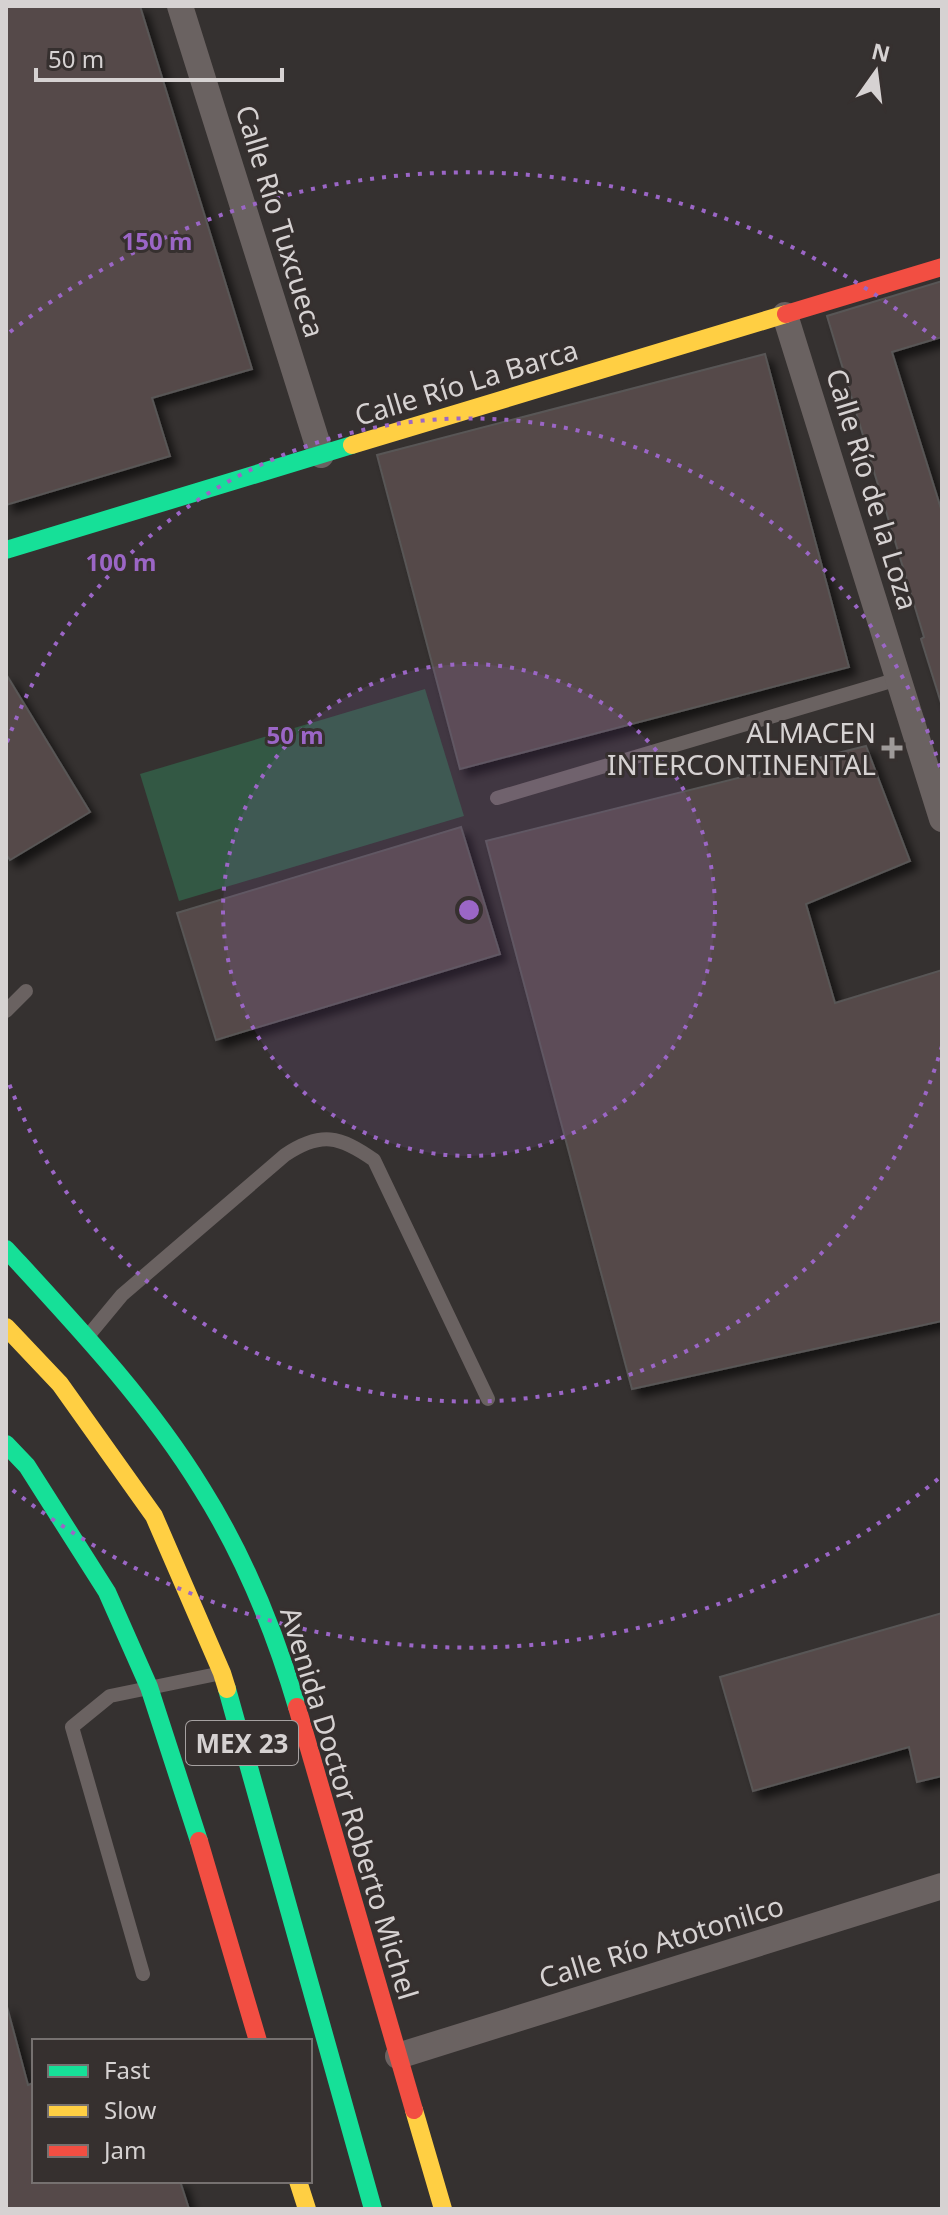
<svg xmlns="http://www.w3.org/2000/svg" width="948" height="2215" viewBox="0 0 948 2215" font-family="'Noto Sans',sans-serif">
<defs>
<filter id="shadow"><feDropShadow dx="7" dy="7" stdDeviation="4" flood-color="#0009"/></filter>
</defs>
<rect width="100%" height="100%" fill="#353130"/>
<path fill="#335844" d="M425,689L464,816L179,901L140,774Z"/>
<g fill="#554a48" stroke="#595656" stroke-width="2" filter="url(#shadow)">
<path d="M6,6H140L252,369L152,398L170,456L6,505Z"/>
<path d="M942,281V337L892,352L942,512V706L921,639L924,637L827,316Z"/>
<path d="M765,354L849,667L460,769L377,455Z"/>
<path d="M6,674L90,812L10,860L6,854Z"/>
<path d="M866,746L910,861L806,904L835,1003L942,970V1321L632,1389L486,841Z"/>
<path d="M461,827L500,954L216,1040L177,913Z"/>
<path d="M942,1613V1776L917,1782L909,1747L753,1791L720,1677Z"/>
<path d="M6,2003L28,2085L34,2083V2181H180L189,2209H6Z"/>
</g>
<g fill="none" stroke-linecap="round" stroke-linejoin="round">
<g stroke="#6a6261" stroke-width="14">
<path d="M497,798L898,679"/>
<path d="M6,1011L26,991"/>
<path d="M88,1336L122,1295L285,1155C321,1131 340,1136 374,1160L488,1399"/>
<path d="M143,1974L72,1727L110,1696L217,1674"/>
</g>
<g stroke="#6a6261" stroke-width="26">
<path d="M180,6L321,455"/>
<path d="M785,315L942,819"/>
<path d="M398,2056L942,1886"/>
</g>
<g stroke="#16e098" stroke-width="18">
<path d="M6,550L352,445"/>
<path d="M6,1249C76,1325 148,1401 202,1489C244,1556 275,1632 297,1707"/>
<path d="M6,1444L27,1466L107,1592L149,1687L199,1841"/>
<path d="M227,1689L373,2209"/>
</g>
<g stroke="#ffcf43" stroke-width="18">
<path d="M352,445L786,314"/>
<path d="M6,1327L60,1384L154,1516L222,1673L227,1689"/>
<path d="M414,2110L443,2209"/>
<path d="M298,2181L307,2209"/>
</g>
<g stroke="#f24e42" stroke-width="18">
<path d="M786,314L942,267"/>
<path d="M297,1707L414,2110"/>
<path d="M199,1841L258,2041"/>
</g>
</g>
<circle cx="469" cy="910" r="246" fill="#9b66c6" fill-opacity=".12"/>
<g fill="none" stroke="#9b66c6" stroke-width="4" stroke-dasharray="4 8">
<circle cx="469" cy="910" r="246"/>
<path d="M942 1046A492 492 0 0 1 7 1078M7 742A492 492 0 0 1 942 774"/>
<path d="M938 1479A738 738 0 0 1 10 1488M10 332A738 738 0 0 1 938 341"/>
</g>
<path fill="#9e9a99" stroke="#36302f" stroke-width="3" d="M888 736h8v8h8v8h-8v8h-8v-8h-8v-8h8z"/>
<g text-anchor="middle" dominant-baseline="central" stroke-width="6" stroke-linejoin="round" paint-order="stroke">
<rect fill="#36302f" stroke="#a6a1a1" stroke-width="2" x="186" y="1721" width="112" height="44" rx="6"/>
<g font-size="26" font-weight="bold" fill="#d6d2d2">
<text x="242" y="1743">MEX 23</text>
</g>
<g font-size="28" fill="#d6d2d2" stroke="#36302f">
<text transform="translate(281 221) rotate(73)">Calle Río Tuxcueca</text>
<text transform="translate(466 382) rotate(-17)">Calle Río La Barca</text>
<text transform="translate(873 489) rotate(73)">Calle Río de la Loza</text>
<text transform="translate(350 1803) rotate(73)">Avenida Doctor Roberto Michel</text>
<text transform="translate(661 1941) rotate(-17)">Calle Río Atotonilco</text>
</g>
<g font-size="28" fill="#d6d2d2" stroke="#36302f" text-anchor="end">
<text x="876" y="732">ALMACEN<tspan x="876" dy="32">INTERCONTINENTAL</tspan></text>
</g>
</g>
<circle cx="469" cy="910" r="12" fill="#9b66c6" stroke="#36302f" stroke-width="4"/>
<g font-size="24" text-anchor="middle" font-weight="bold" fill="#9b66c6" stroke="#36302f" stroke-width="6" stroke-linejoin="round" paint-order="stroke">
<text x="157" y="250">150 m</text>
<text x="121" y="571">100 m</text>
<text x="295" y="744">50 m</text>
</g>
<rect width="948" height="2215" fill="none" stroke="#d6d2d2" stroke-width="16"/>
<rect x="32" y="2039" width="280" height="144" fill="#36302f" stroke="#767170" stroke-width="2"/>
<rect x="48" y="2065" width="40" height="12" fill="#16e098" stroke="#767170" stroke-width="2"/>
<text x="104" y="2079" font-size="24" fill="#d6d2d2">Fast</text>
<rect x="48" y="2105" width="40" height="12" fill="#ffcf43" stroke="#767170" stroke-width="2"/>
<text x="104" y="2119" font-size="24" fill="#d6d2d2">Slow</text>
<rect x="48" y="2145" width="40" height="12" fill="#f24e42" stroke="#767170" stroke-width="2"/>
<text x="104" y="2159" font-size="24" fill="#d6d2d2">Jam</text>
<g transform="translate(876 72) rotate(14)" stroke="#36302f" stroke-width="6" paint-order="stroke">
<path d="M0-6L14 30L0 20L-14 30Z" fill="#d6d2d2"/>
<text y="-12" font-size="22" font-weight="bold" text-anchor="middle" fill="#d6d2d2">N</text>
</g>
<path d="M36 68v12h246v-12" fill="none" stroke="#d6d2d2" stroke-width="4"/>
<text x="48" y="68" font-size="24" fill="#d6d2d2" stroke="#36302f" stroke-width="6" paint-order="stroke">50 m</text>
</svg>
